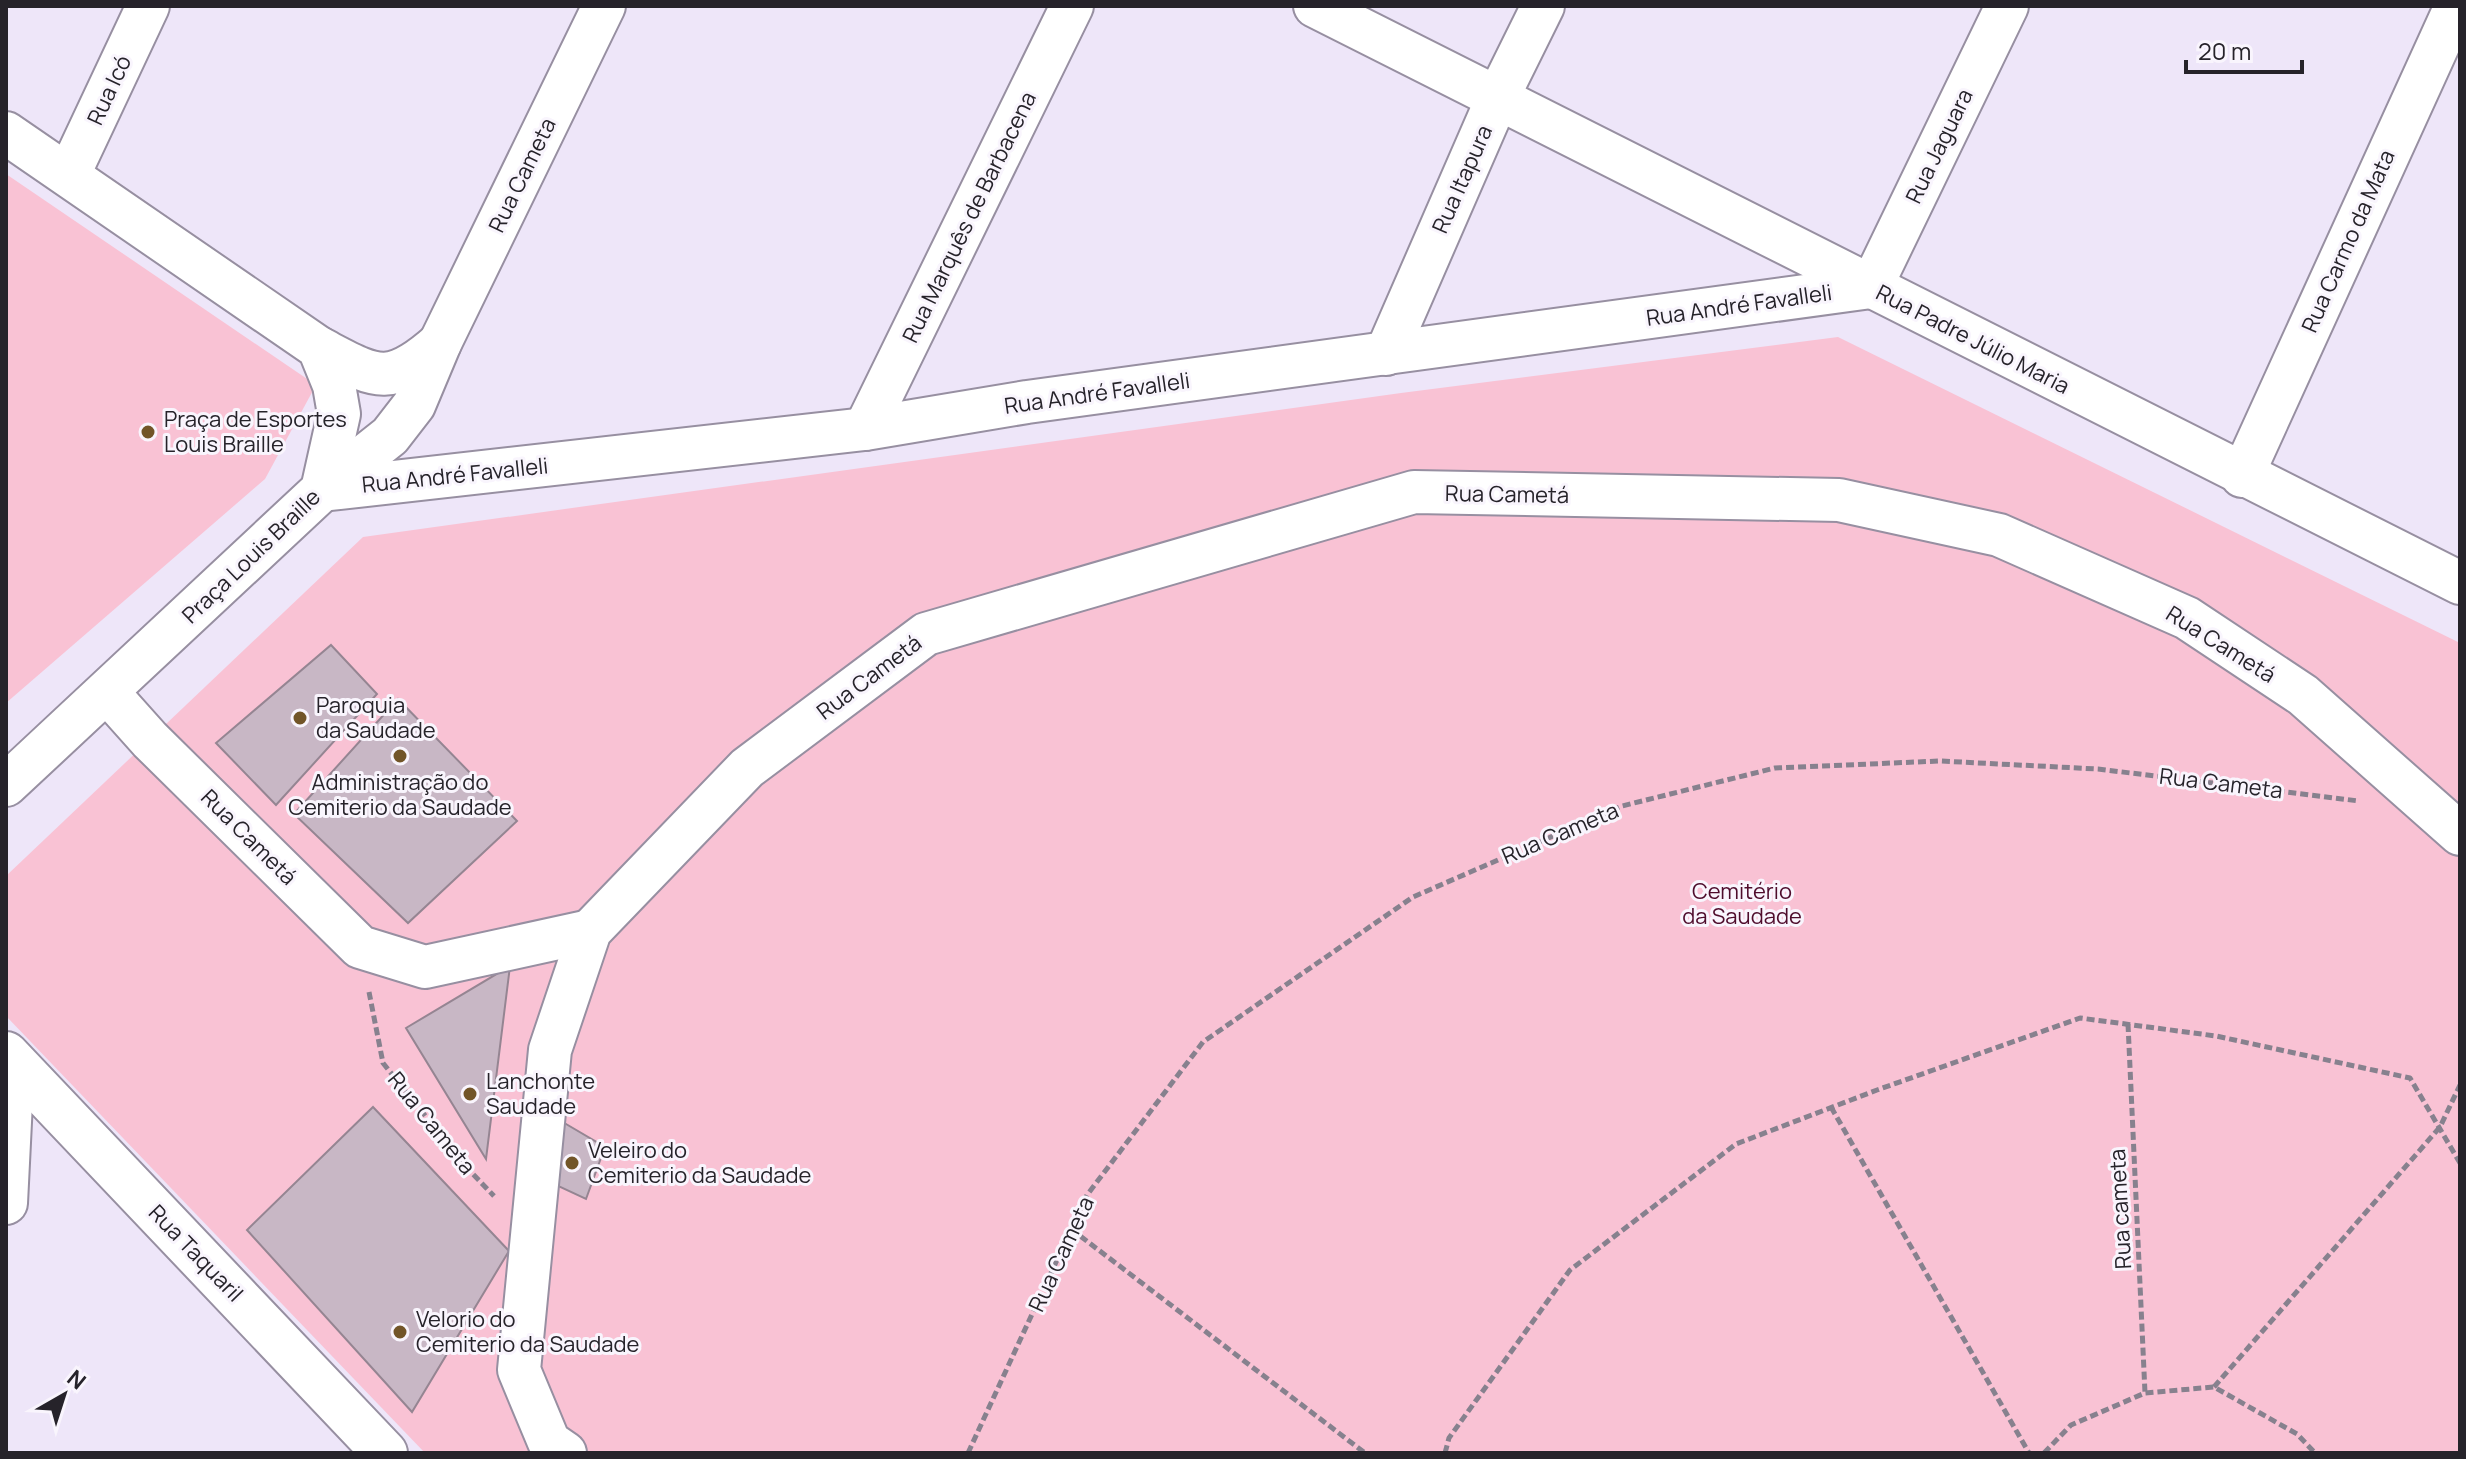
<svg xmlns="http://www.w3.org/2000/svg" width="2466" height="1459" viewBox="0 0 2466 1459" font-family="Manrope,sans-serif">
<rect width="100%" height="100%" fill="#eee6f9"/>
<g fill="#f9c2d4">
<path d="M6,174L316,385L265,479L6,703Z"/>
<path d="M1838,337L2460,643V1453H425L6,1016V876L363,537L1401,393Z"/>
</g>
<g fill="#c8b7c5" stroke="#958592" stroke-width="2">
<path d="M331,645L377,694L276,805L216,743Z"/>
<path d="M398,699L517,821L408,923L294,814Z"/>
<path d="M510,966L486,1159L406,1028Z"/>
<path d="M373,1107L509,1251L412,1412L247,1230Z"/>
<path d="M549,1114L605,1147L586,1199L543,1179Z"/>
</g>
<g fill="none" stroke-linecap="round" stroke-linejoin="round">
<defs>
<g id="street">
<path d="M1315,6L2460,583"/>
<path d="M6,133L319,348L334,385L339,414L322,490L6,785"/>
<path d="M69,174L148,6"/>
<path d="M319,348C375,377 388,389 440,343"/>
<path d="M1386,354L1498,97L1543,6"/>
<path d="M865,429L1072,6"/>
<path d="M2242,476L2456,6"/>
<path d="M322,490L865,429L1027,402L1871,287L2007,6"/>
<path d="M322,490L390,436L414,405L440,343L604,6"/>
<path d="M108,693L150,740L360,947L425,967L590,931"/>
<path d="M6,1203L13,1061"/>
<path d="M565,1453L549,1442L519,1370L550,1050L590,931L747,768L926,634L1414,492L1839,500L1999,535L2187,618L2303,695L2460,834"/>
</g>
<path id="secondary" d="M6,1054L385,1453"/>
</defs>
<use href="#street" stroke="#978fa1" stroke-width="46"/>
<use href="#secondary" stroke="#978fa1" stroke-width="48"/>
<g stroke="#87818e" stroke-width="5" stroke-dasharray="8 4" stroke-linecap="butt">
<path d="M369,992L383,1063L467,1168L494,1196"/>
<path d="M2128,1024L2145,1393"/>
<path d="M1831,1107L2029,1453"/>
<path d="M1071,1229L1365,1453"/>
<path d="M2214,1387L2440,1127L2460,1085"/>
<path d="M968,1453L1087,1195L1203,1042L1413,897L1622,806L1775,768L1940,761L2098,769L2359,801"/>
<path d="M1445,1453L1449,1438L1570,1270L1736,1144L1877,1090L2080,1018L2216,1036L2410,1078L2460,1163"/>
<path d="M2044,1453L2071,1425L2145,1393L2214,1387L2297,1434L2315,1453"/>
</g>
<use href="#street" stroke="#fff" stroke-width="42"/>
<use href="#secondary" stroke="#fff" stroke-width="44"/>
</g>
<g fill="#725528" stroke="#f9f5fd" stroke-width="3">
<circle cx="148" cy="432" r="8"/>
<circle cx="300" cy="718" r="8"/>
<circle cx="400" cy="756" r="8"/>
<circle cx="470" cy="1094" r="8"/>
<circle cx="572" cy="1163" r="8"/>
<circle cx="400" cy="1332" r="8"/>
</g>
<g text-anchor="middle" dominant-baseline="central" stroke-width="6" stroke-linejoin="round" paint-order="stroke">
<g font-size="22" fill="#26232a" stroke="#f9f5fd">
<text transform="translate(109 90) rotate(-65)">Rua Icó</text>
<text transform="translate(1939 146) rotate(-64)">Rua Jaguara</text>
<text transform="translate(522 175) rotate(-64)">Rua Cameta</text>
<text transform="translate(1462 179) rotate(-66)">Rua Itapura</text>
<text transform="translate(969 217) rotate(-64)">Rua Marquês de Barbacena</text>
<text transform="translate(2348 241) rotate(-66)">Rua Carmo da Mata</text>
<text transform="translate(1739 305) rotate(-8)">Rua André Favalleli</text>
<text transform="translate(1973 339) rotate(27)">Rua Padre Júlio Maria</text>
<text transform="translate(1097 393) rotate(-8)">Rua André Favalleli</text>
<text transform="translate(455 475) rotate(-6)">Rua André Favalleli</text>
<text transform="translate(1507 494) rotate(1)">Rua Cametá</text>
<text transform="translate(251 556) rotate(-44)">Praça Louis Braille</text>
<text transform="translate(2221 644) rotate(32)">Rua Cametá</text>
<text transform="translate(869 677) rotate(-37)">Rua Cametá</text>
<text transform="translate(2221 783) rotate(7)">Rua Cameta</text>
<text transform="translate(1560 833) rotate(-23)">Rua Cameta</text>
<text transform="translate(249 837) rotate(45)">Rua Cametá</text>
<text transform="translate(432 1123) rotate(51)">Rua Cameta</text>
<text transform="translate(2120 1209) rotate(-93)">Rua cameta</text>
<text transform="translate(196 1253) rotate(46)">Rua Taquaril</text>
<text transform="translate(1061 1254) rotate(-65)">Rua Cameta</text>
</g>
<g font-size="22" fill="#26232a" stroke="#f9f5fd" text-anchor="start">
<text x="164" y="419">Praça de Esportes<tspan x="164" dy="25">Louis Braille</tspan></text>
<text x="316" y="705">Paroquia<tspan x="316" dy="25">da Saudade</tspan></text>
<text x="400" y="782" text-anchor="middle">Administração do<tspan x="400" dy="25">Cemiterio da Saudade</tspan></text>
<text x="486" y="1081">Lanchonte<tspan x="486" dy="25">Saudade</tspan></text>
<text x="588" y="1150">Veleiro do<tspan x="588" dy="25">Cemiterio da Saudade</tspan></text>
<text x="416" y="1319">Velorio do<tspan x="416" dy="25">Cemiterio da Saudade</tspan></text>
</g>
<g font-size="22" fill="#4f0c2c" stroke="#f9f5fd">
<text x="1742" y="891">Cemitério<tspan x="1742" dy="25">da Saudade</tspan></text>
</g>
</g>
<rect width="2466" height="1459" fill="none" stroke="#26232a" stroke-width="16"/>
<g transform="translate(64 1395) rotate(39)" stroke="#f9f5fd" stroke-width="6" paint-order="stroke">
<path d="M0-6L14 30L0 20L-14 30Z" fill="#26232a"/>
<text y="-12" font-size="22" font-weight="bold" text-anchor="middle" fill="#26232a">N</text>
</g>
<path d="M2186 60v12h116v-12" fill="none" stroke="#26232a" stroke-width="4"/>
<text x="2198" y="60" font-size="24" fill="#26232a" stroke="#f9f5fd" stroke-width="6" paint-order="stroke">20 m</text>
</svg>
